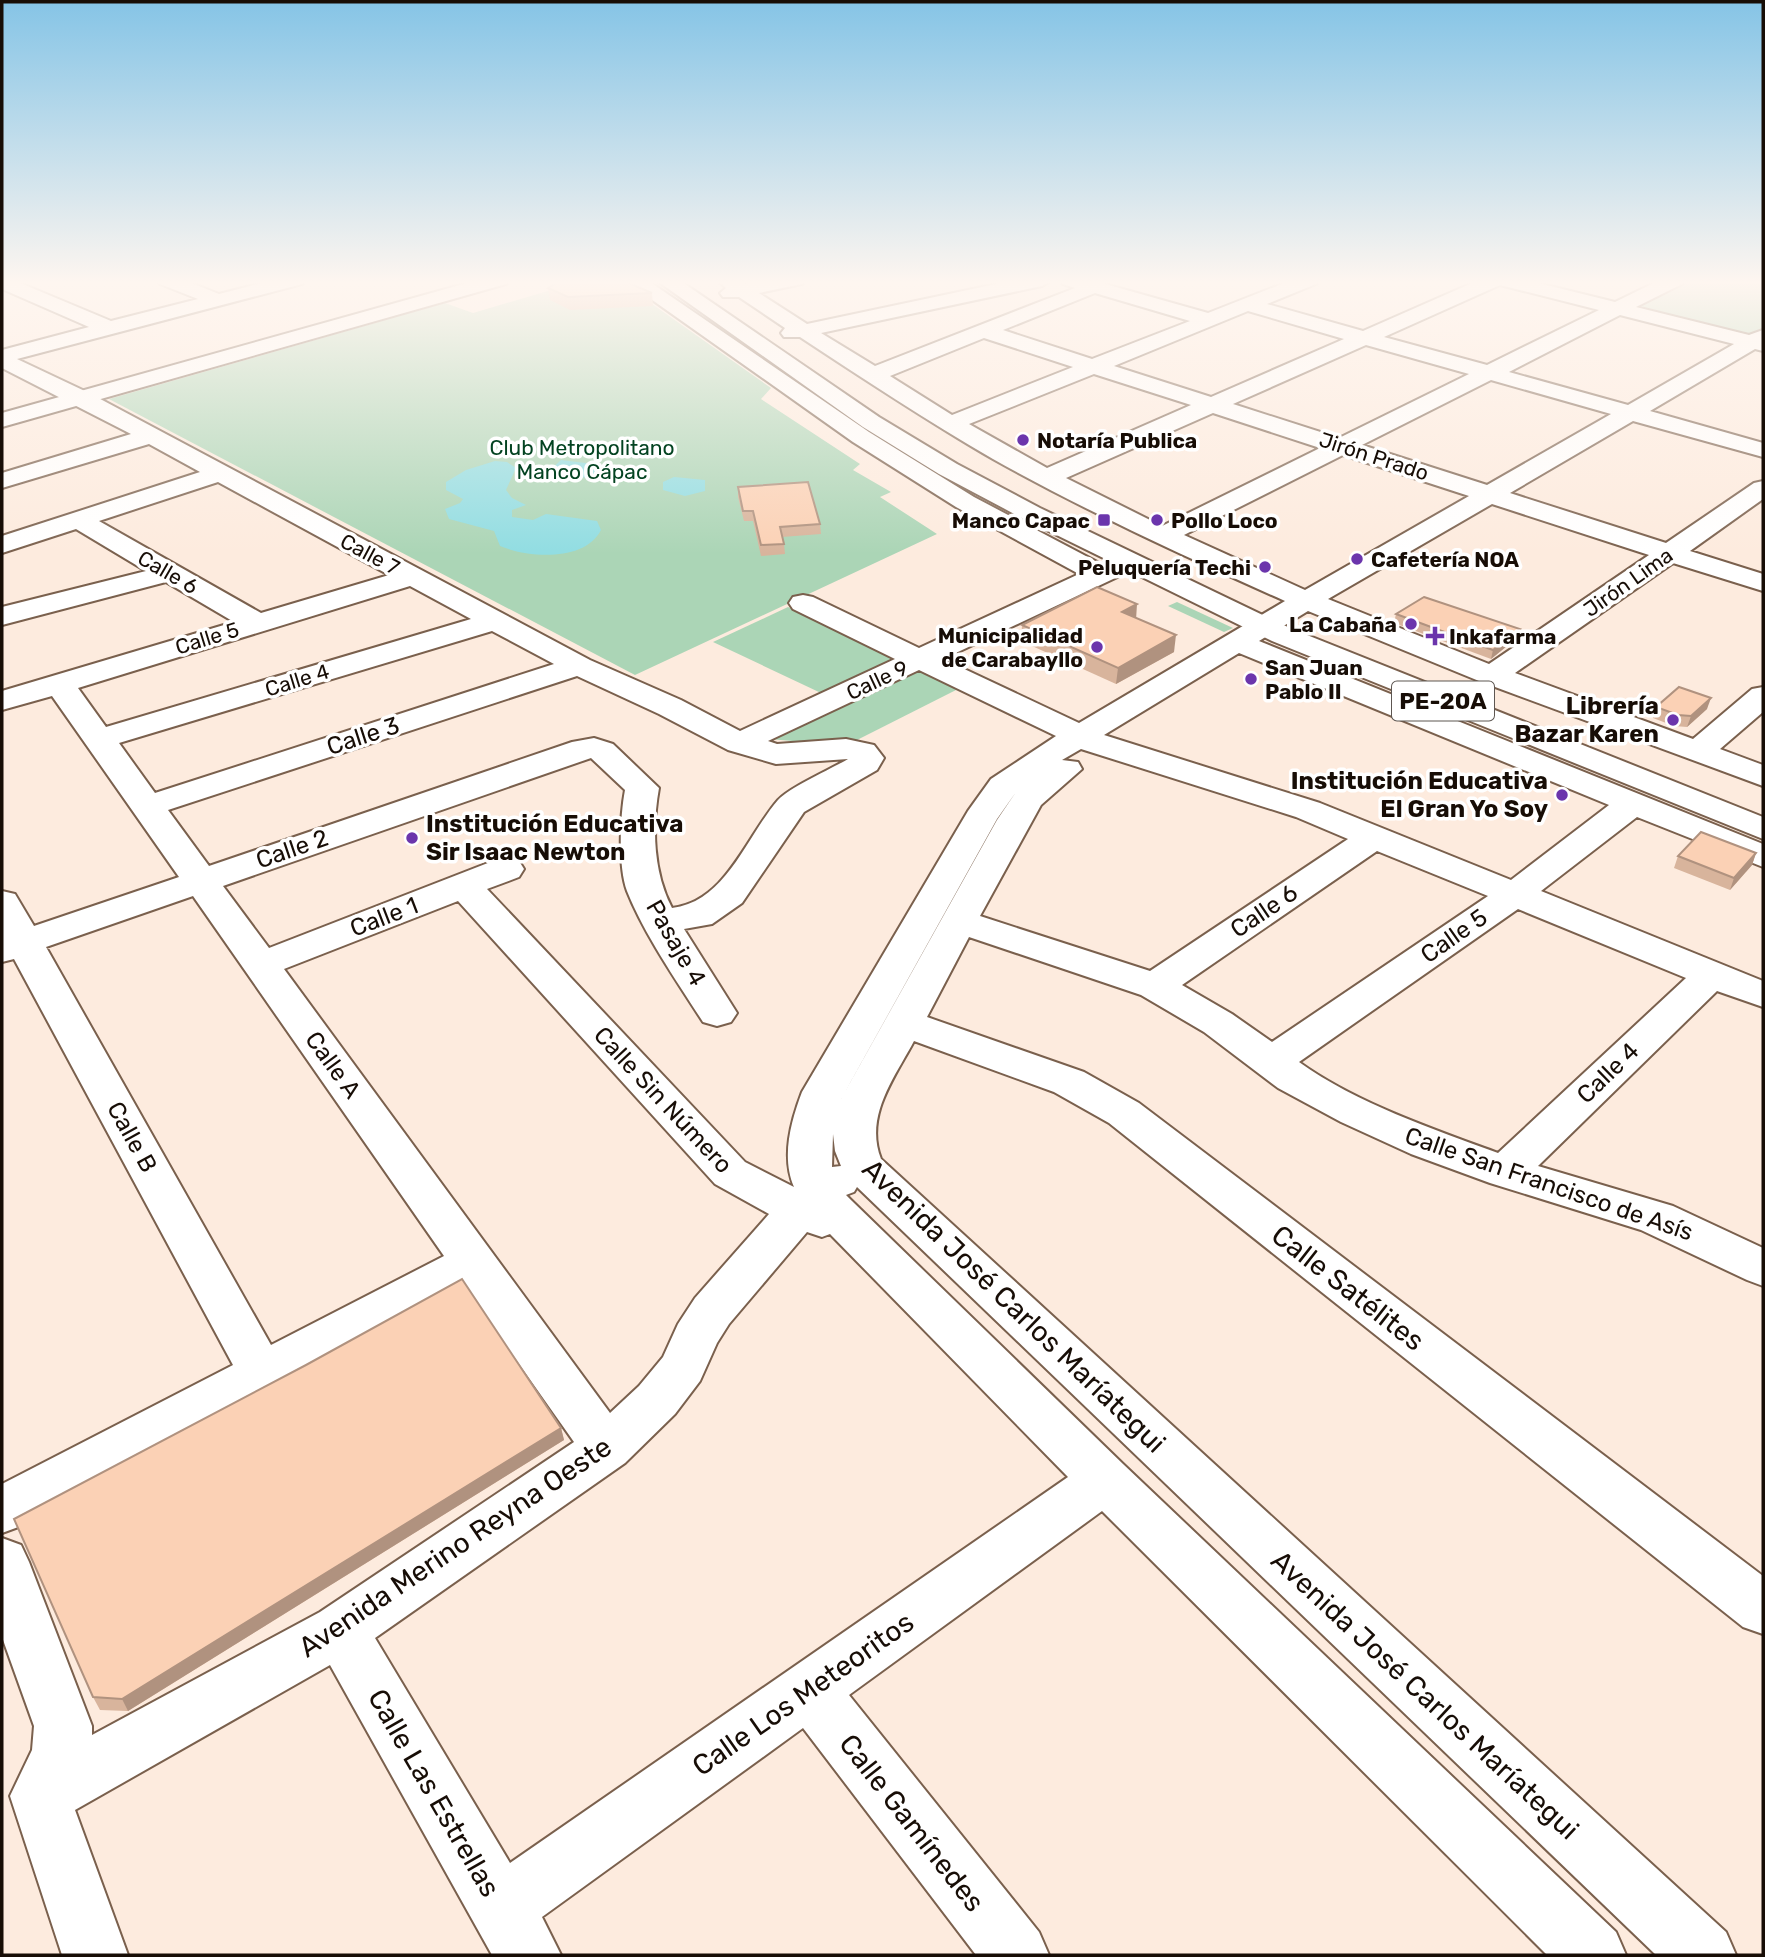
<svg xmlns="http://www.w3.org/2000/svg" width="1765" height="1957" viewBox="0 0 1765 1957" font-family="Rubik,sans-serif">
<rect width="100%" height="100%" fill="#fdebde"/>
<g fill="#abd5b6">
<path d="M585,280H618L771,388L761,399L860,464L853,470L891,492L880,497L937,534L635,675L109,399L445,303L473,313Z"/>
<path d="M1689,280H1763V329L1748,338L1633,309Z"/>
<path d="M1177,602L1233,628L1224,632L1168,606Z"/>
<path d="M788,607L897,658L821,693L713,642Z"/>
<path d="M918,671L958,689L857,740L827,744L769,739Z"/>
</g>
<g fill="#91dde2">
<path d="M561,460L626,468L613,481L547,473Z"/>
<path d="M495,461L507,462L516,468L506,490L512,498L526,505L512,510V517L533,520L546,514L597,521L601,530C585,562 528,558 500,546L494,531L449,519L445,509L460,503L463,499L446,490V482L466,470Z"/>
<path d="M674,477L705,480V491L685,496L663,490V482Z"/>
</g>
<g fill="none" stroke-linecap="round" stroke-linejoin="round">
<defs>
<path id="minor" d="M2,280H13L111,321L198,299L160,284L157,280H184L219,294L273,280H305L302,284L17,359L89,393L590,660L681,700L740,731L895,659L793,609L789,603L793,597L803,595L813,597L919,648L1079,574L956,507L853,442L624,280H647L869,432L974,497L1101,564L1118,558L1128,560L1132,566L1128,572L943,659L1079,723L1285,601C1186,557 1088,512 993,459C927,421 864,379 800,337H784L781,333L785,328L739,297H723L720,293L726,288L717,280H740L746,284L766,280H805L802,284L759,293L807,324L1015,280H1052L1042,286L821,333L875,366L1075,288L1063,284L1060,280H1091L1208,313L1292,280H1319L1316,284L1267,304L1363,331L1479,280H1526L1615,302L1660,280H1685L1682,284L1636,307L1749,335L1763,330V351L1755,349L1650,411L1763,443V457L1633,421L1510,493L1666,543L1754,483L1763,481V499L1690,551L1763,574V591L1673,563L1515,673L1693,739L1752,689L1763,687V712L1720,749L1763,765V786L1479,681L1308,611L1259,641L1763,844V867L1637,817L1541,891L1763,981V1007L1717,991L1538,1166L1673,1206L1763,1248V1286L1747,1280L1641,1230L1490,1183L1411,1154L1341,1122L1278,1088L1204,1032L1141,995L969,937L927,1017L1084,1072L1139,1103L1763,1576V1634L1743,1627L1109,1123L1054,1092L914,1041C895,1077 864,1116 881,1159L1726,1932L1736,1955H1656L857,1187L854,1192L846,1195L852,1201L1123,1464L1616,1932L1626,1955H1547L1102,1511L849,1695L1039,1932L1049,1955H976L803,1728L542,1917L561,1955H492L330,1665L75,1810L128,1955H62L10,1796L32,1750L34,1726L2,1637V1538L21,1545L29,1562L92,1726V1735L320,1612L574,1442L465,1287L21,1526L2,1533V1484L233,1365L14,959L2,962V891L15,894L34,926L179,877L52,696L2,710V691L234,622L166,582L2,625V607L146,571L76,529L2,553V536L200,472L149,444L2,488V473L131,434L2,368V350L89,327L2,289ZM1500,285L1599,310L1487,365L1384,337ZM1095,293L1190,321L1092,359L1003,330ZM1248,311L1344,339L1211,397L1114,366ZM1620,315L1734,344L1628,405L1509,372ZM984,338L1073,367L952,415L890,376ZM1366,345L1469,374L1339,438L1233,404ZM1094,374L1191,405L1047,468L969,424ZM1491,380L1611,414L1487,485L1362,445ZM1213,413L1320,448L1162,526L1066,478ZM1343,455L1469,496L1305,590L1184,535ZM218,482L389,575L261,613L99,521ZM1492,504L1649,555L1489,664L1328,599ZM410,586L471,619L106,727L78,688ZM492,631L554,664L155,793L119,743ZM1239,653L1609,805L1511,880L1320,803L1104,735ZM919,670L1056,736L991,779L968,811L802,1092C791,1121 781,1157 794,1187L745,1162L487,889L519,877L524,869L519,861L506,858L493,861L269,948L223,886L591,758L625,790C620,816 618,867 627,891C644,934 678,983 703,1022L717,1026L731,1022L737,1013L684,929L712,924L742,903L804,812L877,770L884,758L874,745L846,739L777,744L768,741ZM577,676L659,714L728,750L776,764L848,759C831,769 790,787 778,800C746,837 726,902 672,908C653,872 652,827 659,788L613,744L594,738L572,742L209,866L168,810ZM1081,749L1296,817L1348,839L1150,971L980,916L1041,805L1082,769L1078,762L1062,760ZM1016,792L997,820L841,1099L997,819ZM1377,851L1488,896L1272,1042L1232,1014L1182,985ZM193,896L444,1256L271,1345L46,947ZM458,901L715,1184L769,1214L695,1298L678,1324L663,1357L639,1386L610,1413L284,969ZM1518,909L1686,978L1498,1153C1433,1129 1356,1103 1299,1062ZM833,1134L835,1151L841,1166L832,1167ZM807,1232L822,1237L830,1234L1068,1477L510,1863L375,1638L625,1463L675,1414L700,1381L717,1343L729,1324Z"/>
<path id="major" d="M478,280H509L506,284L2,427V413Z"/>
<path id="highway" d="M656,280H679L879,417L957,464L1040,508L1292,629L1763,817V839L1272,641L1022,518L939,474L863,427Z"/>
</defs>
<use href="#minor" stroke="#7a604d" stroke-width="4"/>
<use href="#major" stroke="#7a604d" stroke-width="4"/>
<use href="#highway" stroke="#7a604d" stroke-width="4"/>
<use href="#minor" fill="#fff" fill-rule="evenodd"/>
<use href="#major" fill="#fff" fill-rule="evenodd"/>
<use href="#highway" fill="#fff" fill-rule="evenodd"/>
</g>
<g fill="#d8b49c">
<path d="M548,288L652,293L653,306L570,310L550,300Z"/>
<path d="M738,487L820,524L821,534L782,537L784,544L785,554L761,556L753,521H744L738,497Z"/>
<path d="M1396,614L1520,629L1518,637L1491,659L1394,623Z"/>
<path d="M1022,625L1174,652L1116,684L1021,641Z"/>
<path d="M1656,707L1707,709L1687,727L1674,726L1653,718Z"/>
<path d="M1756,853L1752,865L1730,890L1674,868L1678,856Z"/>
<path d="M561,1428L564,1440L128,1711L100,1710L93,1697Z"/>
</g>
<g fill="#b0927f">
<path d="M1137,604L1136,620L1122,612Z"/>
<path d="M1520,629L1518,637L1491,659L1493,650Z"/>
<path d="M1176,635L1174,652L1116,684L1118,668Z"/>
<path d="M1711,698L1707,709L1687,727L1691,716Z"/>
<path d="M1756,853L1752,865L1730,890L1734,878Z"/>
<path d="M561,1428L564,1440L128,1711L122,1699Z"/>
</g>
<g fill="#fbd1b5" stroke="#b0927f" stroke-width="2">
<path d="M561,280H622L652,293L568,297L548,288Z"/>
<path d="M808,482L820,524L780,527L784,544L761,545L753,511H743L738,487Z"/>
<path d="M1097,587L1137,604L1122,612L1176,635L1118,668L1022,625Z"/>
<path d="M1424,597L1520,629L1493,650L1396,614Z"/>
<path d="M1679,687L1711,698L1691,716L1678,715L1656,707Z"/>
<path d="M1701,832L1756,853L1734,878L1678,856Z"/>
<path d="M462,1279L561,1428L122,1699L93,1697L14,1519L306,1365Z"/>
</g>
<linearGradient id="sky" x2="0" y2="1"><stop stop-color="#85c4e6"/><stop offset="0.51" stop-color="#fef6f0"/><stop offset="1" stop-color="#fef6f0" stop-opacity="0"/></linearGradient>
<rect width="1765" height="554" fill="url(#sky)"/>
<g fill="#6b35ac" stroke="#fff" stroke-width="2.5">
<circle cx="1023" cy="440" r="7"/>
<rect x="1097" y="513" width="14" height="14" rx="3.5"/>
<circle cx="1157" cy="520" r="7"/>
<circle cx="1357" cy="559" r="7"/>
<circle cx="1265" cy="567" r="7"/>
<circle cx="1411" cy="624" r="7"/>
<path d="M1431.5 625.5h7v7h7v7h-7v7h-7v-7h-7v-7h7z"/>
<circle cx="1097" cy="647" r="7"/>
<circle cx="1251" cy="679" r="7"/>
<circle cx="1673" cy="720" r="7"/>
<circle cx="1562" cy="795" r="7"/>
<circle cx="412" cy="838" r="7"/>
</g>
<g text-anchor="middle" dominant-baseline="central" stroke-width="7" stroke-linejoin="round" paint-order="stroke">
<g font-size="21" font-weight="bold" fill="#170d06" stroke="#fff" text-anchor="start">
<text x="1037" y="440">Notaría Publica</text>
<text x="1090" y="520" text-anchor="end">Manco Capac</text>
<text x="1171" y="520">Pollo Loco</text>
<text x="1371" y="559">Cafetería NOA</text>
<text x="1251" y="567" text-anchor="end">Peluquería Techi</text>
<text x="1397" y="624" text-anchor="end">La Cabaña</text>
<text x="1083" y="635" text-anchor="end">Municipalidad<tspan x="1083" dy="24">de Carabayllo</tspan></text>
<text x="1449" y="636">Inkafarma</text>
<text x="1265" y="667">San Juan<tspan x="1265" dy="24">Pablo II</tspan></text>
</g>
<g font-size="21" fill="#034321" stroke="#fff">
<text x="582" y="447">Club Metropolitano<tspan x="582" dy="24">Manco Cápac</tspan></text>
</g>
<g font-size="21" fill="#170d06" stroke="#fff">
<text transform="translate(1374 456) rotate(18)">Jirón Prado</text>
<text transform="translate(370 554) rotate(28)">Calle 7</text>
<text transform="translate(168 572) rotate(30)">Calle 6</text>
<text transform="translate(1628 582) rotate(-35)">Jirón Lima</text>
<text transform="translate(207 638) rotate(-17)">Calle 5</text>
<text transform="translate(297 680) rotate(-17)">Calle 4</text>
<text transform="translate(877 680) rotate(-25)">Calle 9</text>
</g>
<rect fill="#fff" stroke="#5d5651" stroke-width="2" x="1392" y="681.5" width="102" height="39" rx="5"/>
<g font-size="23" font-weight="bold" fill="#170d06">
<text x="1443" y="701">PE-20A</text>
</g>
<g font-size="24" font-weight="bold" fill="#170d06" stroke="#fff" text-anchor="end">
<text x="1659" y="706">Librería<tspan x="1659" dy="28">Bazar Karen</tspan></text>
<text x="1548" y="781">Institución Educativa<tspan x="1548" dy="28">El Gran Yo Soy</tspan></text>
<text x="426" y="824" text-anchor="start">Institución Educativa<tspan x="426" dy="28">Sir Isaac Newton</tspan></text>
</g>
<g font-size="24" fill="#170d06" stroke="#fff">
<text transform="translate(363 736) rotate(-18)">Calle 3</text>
<text transform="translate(292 849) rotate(-19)">Calle 2</text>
<text transform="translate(1264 911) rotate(-34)">Calle 6</text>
<text transform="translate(384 917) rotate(-21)">Calle 1</text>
<text transform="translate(1454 936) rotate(-35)">Calle 5</text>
<text transform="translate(676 943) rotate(60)">Pasaje 4</text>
<text transform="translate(333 1065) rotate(54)">Calle A</text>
<text transform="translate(1608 1073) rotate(-44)">Calle 4</text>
<text transform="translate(663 1100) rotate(47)">Calle Sin Número</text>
<text transform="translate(132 1137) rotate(61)">Calle B</text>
<text transform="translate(1549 1184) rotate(19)">Calle San Francisco de Asís</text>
</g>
<g font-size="28" fill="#170d06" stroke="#fff">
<text transform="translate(1348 1288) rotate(38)">Calle Satélites</text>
<text transform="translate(1014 1306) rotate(44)">Avenida José Carlos Maríategui</text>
<text transform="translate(455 1547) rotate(-34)">Avenida Merino Reyna Oeste</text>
<text transform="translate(803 1694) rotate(-35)">Calle Los Meteoritos</text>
<text transform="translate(1425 1695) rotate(43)">Avenida José Carlos Maríategui</text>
<text transform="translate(434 1793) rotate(60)">Calle Las Estrellas</text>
<text transform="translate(912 1823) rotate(52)">Calle Gamínedes</text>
</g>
</g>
<rect width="1765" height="1957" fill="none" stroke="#170d06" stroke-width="7"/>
</svg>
